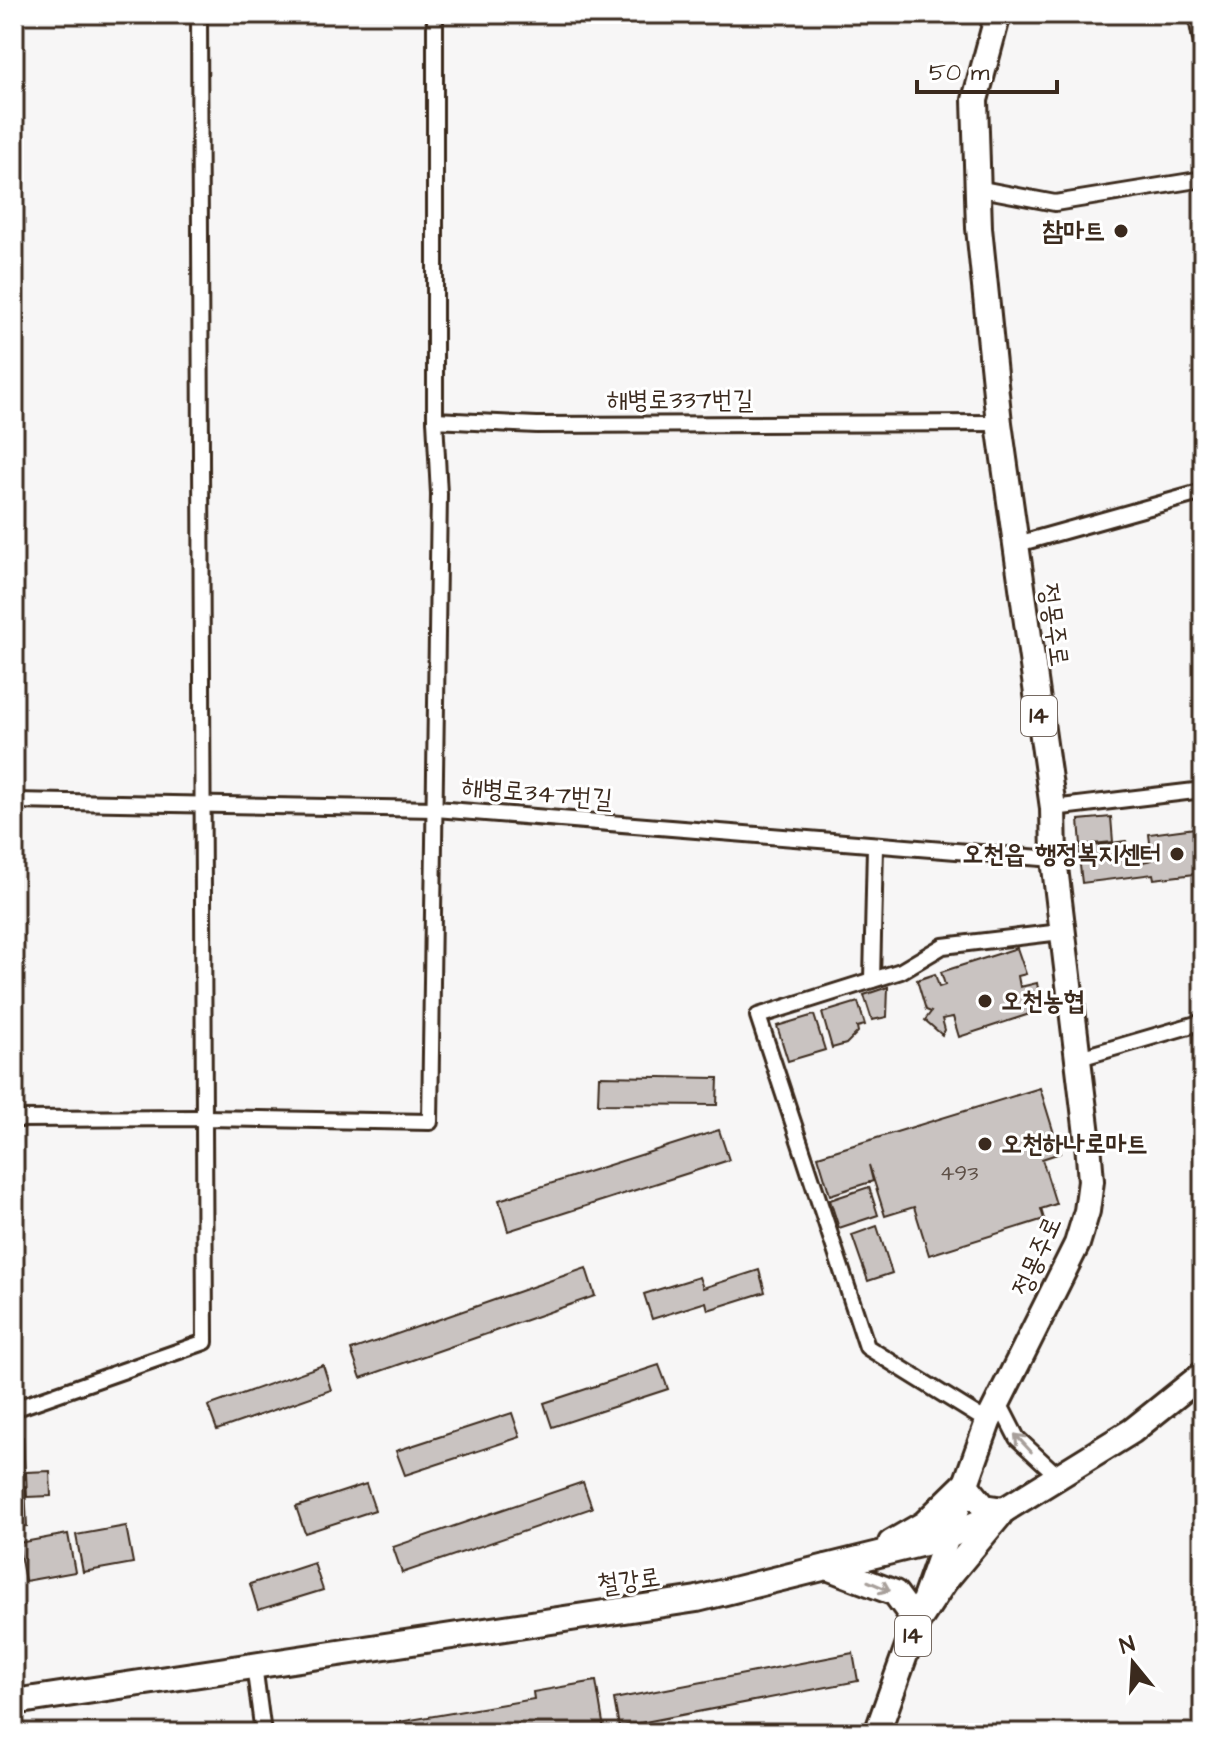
<svg xmlns="http://www.w3.org/2000/svg" width="1217" height="1747" viewBox="0 0 1217 1747" font-family="'Architects Daughter','Poor Story',sans-serif">
<rect width="100%" height="100%" fill="#f7f6f6"/>
<filter id="ink" filterUnits="userSpaceOnUse"><feTurbulence type="fractalNoise" baseFrequency=".0125" numOctaves="2"/><feDisplacementMap in="SourceGraphic" scale="16" xChannelSelector="R" yChannelSelector="G"/><feConvolveMatrix kernelMatrix="1 2 1 2 8 2 1 2 1" color-interpolation-filters="sRGB"/></filter>
<g filter="url(#ink)">
<g fill="#c9c3c1" stroke="#3b2a1e" stroke-width="2">
<path d="M1111,817L1113,842L1081,845L1079,820Z"/>
<path d="M1203,827V873L1154,879L1153,874L1082,883L1078,848L1126,841L1128,855L1137,854L1138,863L1152,860L1149,834Z"/>
<path d="M1017,948L1026,974L1018,976L1020,987L1037,983L1042,1010L959,1037L953,1017L942,1019L945,1030L942,1035L925,1020L931,1012L926,1010L917,980L935,974L939,987L945,985L941,972Z"/>
<path d="M888,987L887,1017L872,1020L864,995Z"/>
<path d="M858,1002L865,1025L857,1027L858,1032L846,1044L832,1048L822,1013Z"/>
<path d="M814,1015L825,1050L788,1061L777,1026Z"/>
<path d="M599,1076L718,1078L717,1105L598,1104Z"/>
<path d="M1040,1088L1060,1153L1042,1159L1056,1204L1041,1209L1044,1219L929,1255L914,1207L885,1216L869,1165L873,1181L830,1195L818,1156Z"/>
<path d="M719,1130L729,1160L508,1231L499,1200Z"/>
<path d="M869,1187L878,1215L839,1228L830,1200Z"/>
<path d="M877,1226L892,1273L868,1281L852,1235Z"/>
<path d="M586,1268L595,1296L361,1378L351,1350Z"/>
<path d="M759,1270L765,1292L708,1310L706,1302L652,1319L644,1294L699,1277L703,1288Z"/>
<path d="M323,1365L331,1390L217,1430L208,1406Z"/>
<path d="M659,1365L668,1389L552,1427L544,1403Z"/>
<path d="M512,1413L520,1437L405,1475L396,1451Z"/>
<path d="M14,1437H23L25,1479L14,1480Z"/>
<path d="M50,1471L51,1496L27,1497L26,1472Z"/>
<path d="M583,1482L592,1508L402,1573L393,1547Z"/>
<path d="M366,1484L375,1510L305,1533L296,1507Z"/>
<path d="M14,1486H25L27,1526L14,1527Z"/>
<path d="M126,1526L133,1563L83,1572L76,1535Z"/>
<path d="M68,1534L75,1572L25,1581L18,1543Z"/>
<path d="M314,1563L323,1590L258,1610L250,1584Z"/>
<path d="M853,1653L858,1681L619,1727L614,1699Z"/>
<path d="M596,1681L604,1729L582,1733H389L387,1724L534,1699L533,1692Z"/>
</g>
<g fill="none" stroke-linecap="round" stroke-linejoin="round">
<defs>
<g id="street">
<path d="M435,14V420"/>
<path d="M1196,14L1203,49"/>
<path d="M976,188L1055,203L1203,179"/>
<path d="M1014,545L1203,492"/>
<path d="M14,801L436,809L1054,859"/>
<path d="M1053,808L1203,790"/>
<path d="M872,980L875,847"/>
<path d="M1076,1059L1203,1022"/>
<path d="M14,1119L203,1118L430,1122L439,494L435,420L537,425L999,423"/>
<path d="M998,1401L1017,1438L1059,1477"/>
<path d="M14,1409L205,1342L199,14"/>
<path d="M988,1422L867,1347L758,1016L901,971L943,946L1061,932"/>
<path d="M254,1665L263,1733"/>
</g>
<g id="primary">
<path d="M891,1543L924,1524L965,1484L984,1507L1004,1510"/>
<path d="M827,1567L895,1593L917,1623L944,1582L999,1516"/>
<path d="M14,1702L697,1599L944,1538L996,1515L1132,1431L1203,1374"/>
<path d="M877,1733L988,1422L1077,1244L1087,1211L1091,1181L1088,1143L1054,859L1053,808L999,423L979,228L975,100L998,14"/>
</g>
</defs>
<use href="#street" stroke="#3b2a1e" stroke-width="20"/>
<use href="#primary" stroke="#3b2a1e" stroke-width="30"/>
<use href="#street" stroke="#fff" stroke-width="14"/>
<use href="#primary" stroke="#fff" stroke-width="24"/>
</g>
<defs><path id="oneway-shaft" d="M-6 0H5M1.5-3L5.5 0L1.5 3" fill="none" stroke-width="1.6" stroke-linecap="round" stroke-linejoin="round" transform="scale(2)"/></defs>
<g stroke="#a79f9a">
<use href="#oneway-shaft" transform="translate(1023 1443) rotate(-133)"/>
<use href="#oneway-shaft" transform="translate(879 1586) rotate(23)"/>
</g>
</g>
<g fill="#3b2a1e" stroke="#fff" stroke-width="3">
<circle cx="1121" cy="231" r="8"/>
<circle cx="1177" cy="854" r="8"/>
<circle cx="985" cy="1001" r="8"/>
<circle cx="985" cy="1144" r="8"/>
</g>
<g text-anchor="middle" dominant-baseline="central" stroke-width="6" stroke-linejoin="round" paint-order="stroke">
<g font-size="22" fill="#5e5047">
<text x="959" y="1173">493</text>
</g>
<g fill="#fff" stroke="#766a62" stroke-width="2">
<rect x="1021" y="696" width="36" height="40" rx="6"/>
<rect x="895" y="1616" width="36" height="40" rx="6"/>
</g>
<g font-size="24" font-weight="bold" fill="#3b2a1e">
<text x="1039" y="716">14</text>
<text x="913" y="1636">14</text>
</g>
<g font-size="26" font-weight="bold" fill="#3b2a1e" stroke="#fff" text-anchor="end">
<text x="1105" y="231">참마트</text>
<text x="1161" y="854">오천읍 행정복지센터</text>
<text x="1001" y="1001" text-anchor="start">오천농협</text>
<text x="1001" y="1144" text-anchor="start">오천하나로마트</text>
</g>
<g font-size="26" fill="#3b2a1e" stroke="#fff">
<text x="680" y="400">해병로337번길</text>
<text transform="translate(1054 625) rotate(82)">정몽주로</text>
<text transform="translate(537 793) rotate(5)">해병로347번길</text>
<text transform="translate(1037 1256) rotate(-66)">정몽주로</text>
<text transform="translate(629 1581) rotate(-8)">철강로</text>
</g>
</g>
<rect width="1217" height="1747" fill="none" stroke="#fff" stroke-width="48"/>
<rect x="24" y="24" width="1169" height="1699" fill="none" stroke="#3b2a1e" stroke-width="3" filter="url(#ink)"/>
<g transform="translate(1133 1663) rotate(342)" stroke="#ffffff" stroke-width="6" paint-order="stroke">
<path d="M0-6L14 30L0 20L-14 30Z" fill="#3b2a1e"/>
<text y="-12" font-size="22" font-weight="bold" text-anchor="middle" fill="#3b2a1e">N</text>
</g>
<path d="M917 80v12h140v-12" fill="none" stroke="#3b2a1e" stroke-width="4"/>
<text x="929" y="80" font-size="24" fill="#3b2a1e" stroke="#ffffff" stroke-width="6" paint-order="stroke">50 m</text>
</svg>
